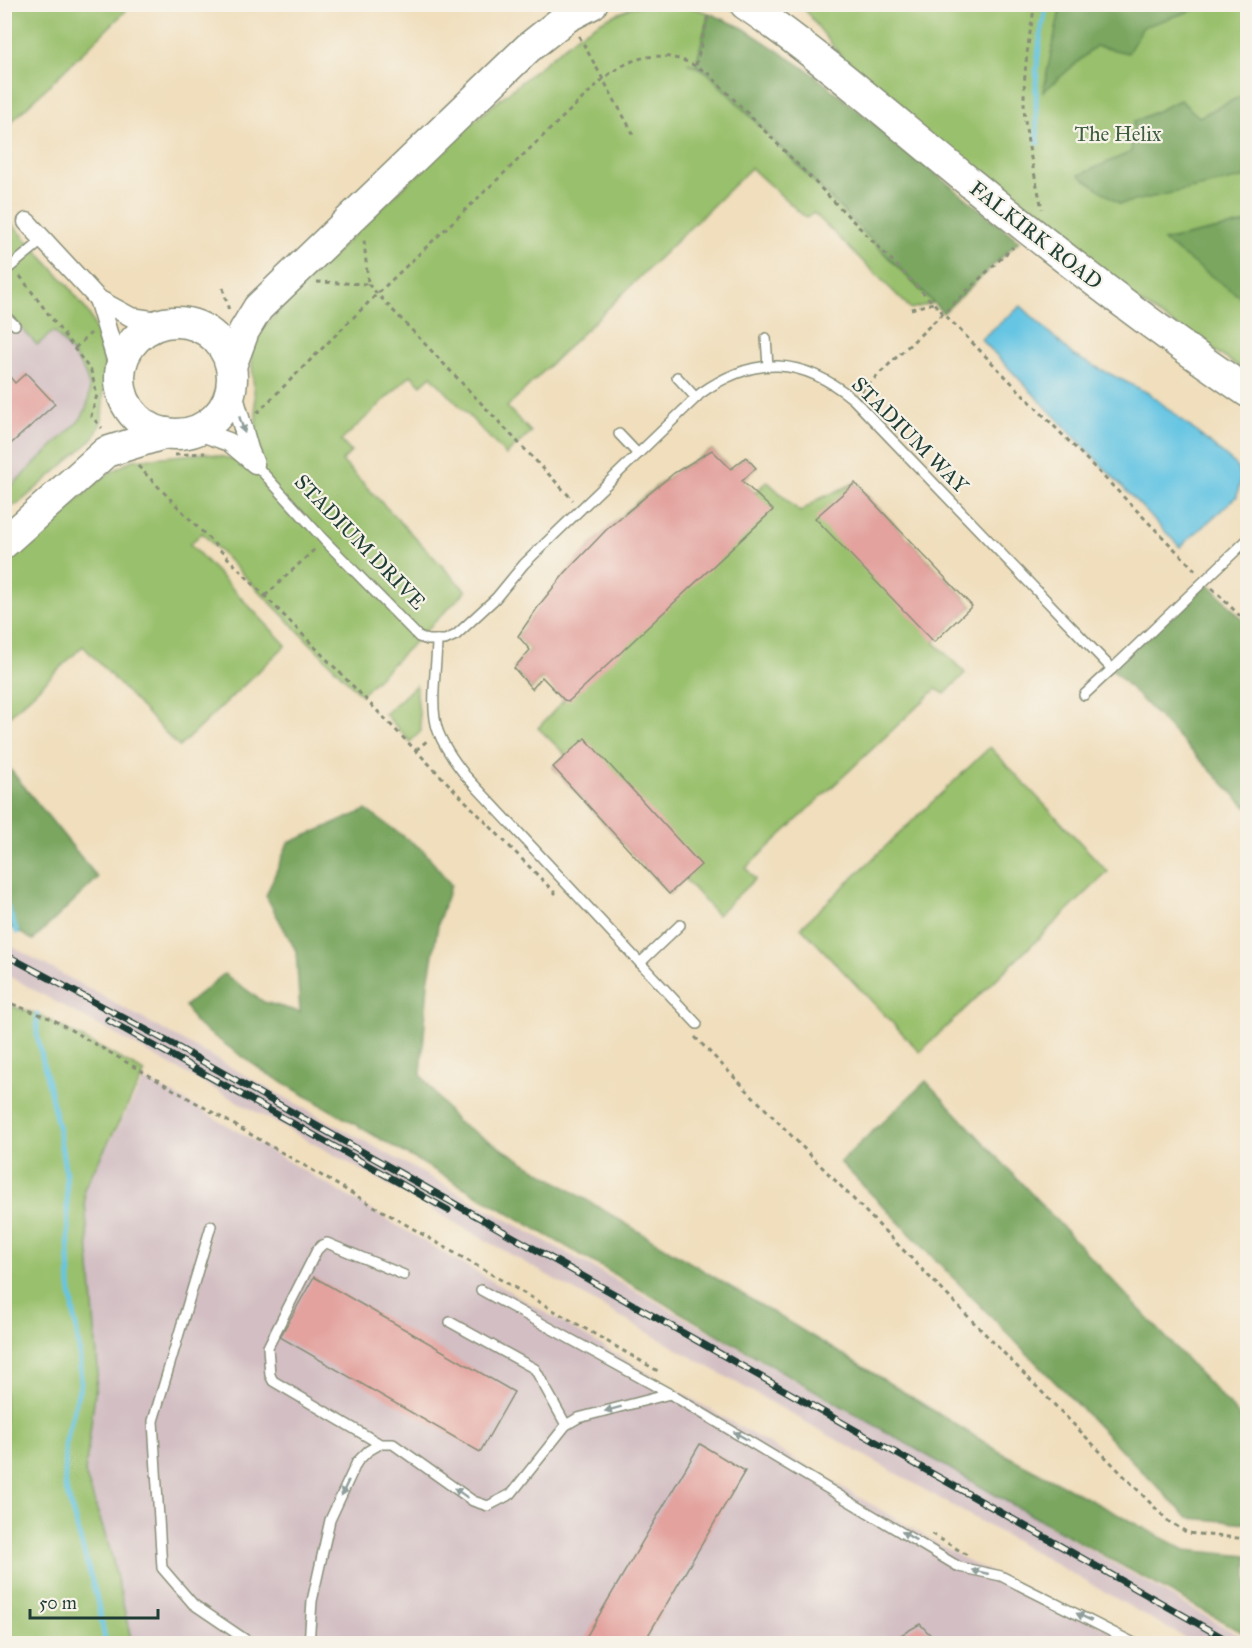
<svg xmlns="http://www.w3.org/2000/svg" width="1252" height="1648" viewBox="0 0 1252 1648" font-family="'IM FELL Great Primer',serif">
<rect width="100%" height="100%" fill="#f7f3e8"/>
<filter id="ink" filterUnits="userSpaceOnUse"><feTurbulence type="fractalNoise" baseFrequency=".0167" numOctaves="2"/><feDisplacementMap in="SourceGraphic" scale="12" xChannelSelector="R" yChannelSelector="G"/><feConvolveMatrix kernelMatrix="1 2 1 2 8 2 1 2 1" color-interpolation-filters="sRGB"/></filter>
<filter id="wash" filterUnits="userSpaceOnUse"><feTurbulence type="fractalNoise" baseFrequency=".008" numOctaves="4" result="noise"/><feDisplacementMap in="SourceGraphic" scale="24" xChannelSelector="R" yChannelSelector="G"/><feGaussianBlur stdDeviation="1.35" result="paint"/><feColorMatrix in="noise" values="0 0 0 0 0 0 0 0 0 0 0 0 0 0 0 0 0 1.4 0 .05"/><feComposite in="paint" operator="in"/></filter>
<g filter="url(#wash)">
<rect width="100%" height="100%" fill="#f0debc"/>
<g fill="#d2bec3">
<path d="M15,320L53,331L80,363L87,376L89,401L85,412L79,421L5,492V331Z"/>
<path d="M4,942L721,1338L1247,1640V1643H1194L387,1184L5,974Z"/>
<path d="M144,1080L179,1097L964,1559L1136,1643H132L111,1553L85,1473L98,1369L84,1189Z"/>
</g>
<g fill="#99c06c" stroke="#5c7e50" stroke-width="1.5">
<path d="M5,4H132V5L5,128Z"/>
<path d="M662,5L687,6L709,13L696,65L687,63L707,72L933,303L911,309L814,213L806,218L751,168L507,407L531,432L506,455L431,376L421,385L411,375L341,441L351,452L342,461L466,591L361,695L202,533L190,544L286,645L179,747L83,646L5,720V564L103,477L132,460L205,453L255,464L256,414L251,353L254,338L306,282L362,226L475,120L578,35L605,19L633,7Z"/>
<path d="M801,5H1247V372L1030,231L844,60Z"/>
<path d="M4,215L67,284L89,314L100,339L105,365L102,420L94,438L18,504L5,509V492L79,421C105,385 76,359 54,331L37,345L15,321L5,331Z"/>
<path d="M712,450L731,469L746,457L756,468L742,481L755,493L767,481L800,512L817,500L855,483L972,606L934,642L965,673L945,694L936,689L746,868L755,879L717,915L685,879L669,894L553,767L566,755L538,728L564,700L543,677L532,689L514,668L530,650L518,636C561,574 612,518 673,474C685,465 699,458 712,450Z"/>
<path d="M416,685L421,731L410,742L385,714Z"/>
<path d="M990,747L1108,872L920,1052L801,927Z"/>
<path d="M4,1004L37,1014L145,1072L84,1189L98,1369L85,1473L111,1553L132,1643H5Z"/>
</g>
<g fill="#7aa660" stroke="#4c724a" stroke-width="1.5">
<path d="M1061,5V4L1208,5L1143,27L1128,53L1096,46L1043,92Z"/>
<path d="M709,13L743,28L809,71L1019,241L943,313L707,72L696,65Z"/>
<path d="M1247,93V177L1120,204L1079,175L1131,152L1134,122L1180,100L1199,117Z"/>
<path d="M1247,223V302L1163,241Z"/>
<path d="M1205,580L1247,624V808L1112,669Z"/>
<path d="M5,763L98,878L33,940L5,924Z"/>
<path d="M366,810L423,850L451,885L439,920L428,983L421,1075L456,1121L868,1370L1000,1452L1185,1550L1247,1556V1635L1004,1500L263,1071L195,1023L185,1006L224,974L264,1002L300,1012L296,951L266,896L288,843Z"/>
<path d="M926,1081L1247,1424V1523L1188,1518L840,1162Z"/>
</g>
<path fill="#65c5e3" stroke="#42818c" stroke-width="1.5" d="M1021,306L1074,356L1150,394L1235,464L1241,478L1237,496L1180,547L981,339Z"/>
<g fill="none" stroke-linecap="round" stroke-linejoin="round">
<g stroke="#65c5e3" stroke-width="5">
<path d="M1038,143C1034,92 1035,54 1047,4"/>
<path d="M4,899L17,932"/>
<path d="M37,1014V1035L58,1127L66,1175L70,1286L79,1348L81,1382L65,1445V1486L96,1595L106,1644"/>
</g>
</g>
<g id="blocks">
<g fill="#e3a29e">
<path d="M26,373L55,404L4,450V383L10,377L15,383Z"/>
<path d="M712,450L731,469L746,457L756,468L742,481L773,510L569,701L564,700L542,677L532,689L514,668L530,650L518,636L540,604L565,573L608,528L674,473Z"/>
<path d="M855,483L972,606L934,642L815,518Z"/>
<path d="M585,738L701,865L669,894L553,767Z"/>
<path d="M314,1277L514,1392L480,1452L280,1337Z"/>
<path d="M700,1444L745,1471L643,1644H582Z"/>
<path d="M920,1624L939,1644H885Z"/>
</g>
</g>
</g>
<g filter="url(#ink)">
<use href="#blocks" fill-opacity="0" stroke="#888e78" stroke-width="1.5"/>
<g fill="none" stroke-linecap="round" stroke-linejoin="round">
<defs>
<g id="service">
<path d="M4,272L43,240"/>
<path d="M4,315L15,325"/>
<path d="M766,338L768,366"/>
<path d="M677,377L696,398"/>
<path d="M619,434L638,454"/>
<path d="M255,464L324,540L419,637L428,640H445L456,635L496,598L524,564L701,393C755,355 802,357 853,399L1112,669L1248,539"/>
<path d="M437,640C437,666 429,706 438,731C444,747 454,761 465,775L697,1024"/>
<path d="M1084,695L1112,669"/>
<path d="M640,963L680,925"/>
<path d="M211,1226L153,1421L162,1568L193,1604L252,1644"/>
<path d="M404,1275L327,1243L322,1245L317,1250L268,1347L270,1375L273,1381L380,1444H393L473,1501L488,1506L511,1494L566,1425L578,1418L670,1394"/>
<path d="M481,1290L670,1394L959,1567L1001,1576L1136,1644"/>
<path d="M450,1322L535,1369L566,1425"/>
<path d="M309,1644L312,1601L330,1520L357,1462L368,1451L380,1444"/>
</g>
<g id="minor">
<path d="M27,222L98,299"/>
<path d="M120,373L98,299L131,317L165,322"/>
<path d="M231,386L249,449L255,464"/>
<path d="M196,430L229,442L254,463"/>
</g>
<g id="primary">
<path d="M745,4C821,56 891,118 962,176C1055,252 1149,325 1248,392"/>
<circle cx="176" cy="378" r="56"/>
<path d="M231,366L244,331L258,308L528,48L567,17L592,4"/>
<path d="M4,543L106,452L167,433"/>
</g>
</defs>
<use href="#service" stroke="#888e78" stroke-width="12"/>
<use href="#minor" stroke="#888e78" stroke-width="21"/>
<use href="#primary" stroke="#888e78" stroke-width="33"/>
<g stroke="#888e78" stroke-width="3" stroke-dasharray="4.5 4.5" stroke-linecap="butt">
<path d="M1035,4C1029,37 1024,67 1024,100C1024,136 1035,174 1042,209"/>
<path d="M579,36L635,137"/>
<path d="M696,65L709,13"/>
<path d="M20,276L91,371L97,395L91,416L102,428"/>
<path d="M317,282L368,284L364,240"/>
<path d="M368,284L573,500"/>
<path d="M223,288L229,311"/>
<path d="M911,309L933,303"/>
<path d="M75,348L91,333"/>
<path d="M861,391L1013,247"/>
<path d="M257,413L377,294L603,79C637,51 671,48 709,74L1197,572"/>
<path d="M175,455L205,453"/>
<path d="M138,466L556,894"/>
<path d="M1212,588L1248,624"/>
<path d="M265,596L316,548"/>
<path d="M416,750L428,740"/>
<path d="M4,1001L52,1019L658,1371"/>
<path d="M695,1037L1168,1521L1188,1533L1248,1539"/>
<path d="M932,1534L967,1555"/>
<path d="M1147,1639L1156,1644"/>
</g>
<use href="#service" stroke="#fff" stroke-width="9"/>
<use href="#minor" stroke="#fff" stroke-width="18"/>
<use href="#primary" stroke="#fff" stroke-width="30"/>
<defs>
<g id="rail">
<path d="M4,954L154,1034L1234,1644"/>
<path d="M108,1020L448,1210"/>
</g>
</defs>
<use href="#rail" stroke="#1f3d34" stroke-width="7"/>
<use href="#rail" stroke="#f7f3e8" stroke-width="4.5" stroke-dasharray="14" stroke-linecap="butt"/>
</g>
<defs><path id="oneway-solid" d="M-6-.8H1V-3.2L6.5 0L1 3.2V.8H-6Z" transform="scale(1.5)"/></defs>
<g fill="#8f9e9a">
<use href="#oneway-solid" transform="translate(242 425) rotate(72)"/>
<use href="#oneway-solid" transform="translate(613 1409) rotate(165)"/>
<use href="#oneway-solid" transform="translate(741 1436) rotate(-150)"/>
<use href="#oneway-solid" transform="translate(345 1488) rotate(115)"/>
<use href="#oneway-solid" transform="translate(461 1493) rotate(-145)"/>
<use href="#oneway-solid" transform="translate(909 1536) rotate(-149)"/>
<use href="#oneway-solid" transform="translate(980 1572) rotate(-167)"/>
<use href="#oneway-solid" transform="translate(1084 1617) rotate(-154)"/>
</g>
</g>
<g text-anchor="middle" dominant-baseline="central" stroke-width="4.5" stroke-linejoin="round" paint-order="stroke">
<g font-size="21" fill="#3e5e42" stroke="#f7f3e8">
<text x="1118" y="134">The Helix</text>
</g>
<g font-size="21" fill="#1f3d34" stroke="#f7f3e8">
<text transform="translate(1036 235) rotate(38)">FALKIRK ROAD</text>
<text transform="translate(910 435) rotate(45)">STADIUM WAY</text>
<text transform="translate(360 542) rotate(46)">STADIUM DRIVE</text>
</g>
</g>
<rect width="1252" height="1648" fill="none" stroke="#f7f3e8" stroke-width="24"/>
<path d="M30 1609v9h128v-9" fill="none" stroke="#1f3d34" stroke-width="3"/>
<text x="39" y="1609" font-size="18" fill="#1f3d34" stroke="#f7f3e8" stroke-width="4.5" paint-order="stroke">50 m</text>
</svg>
